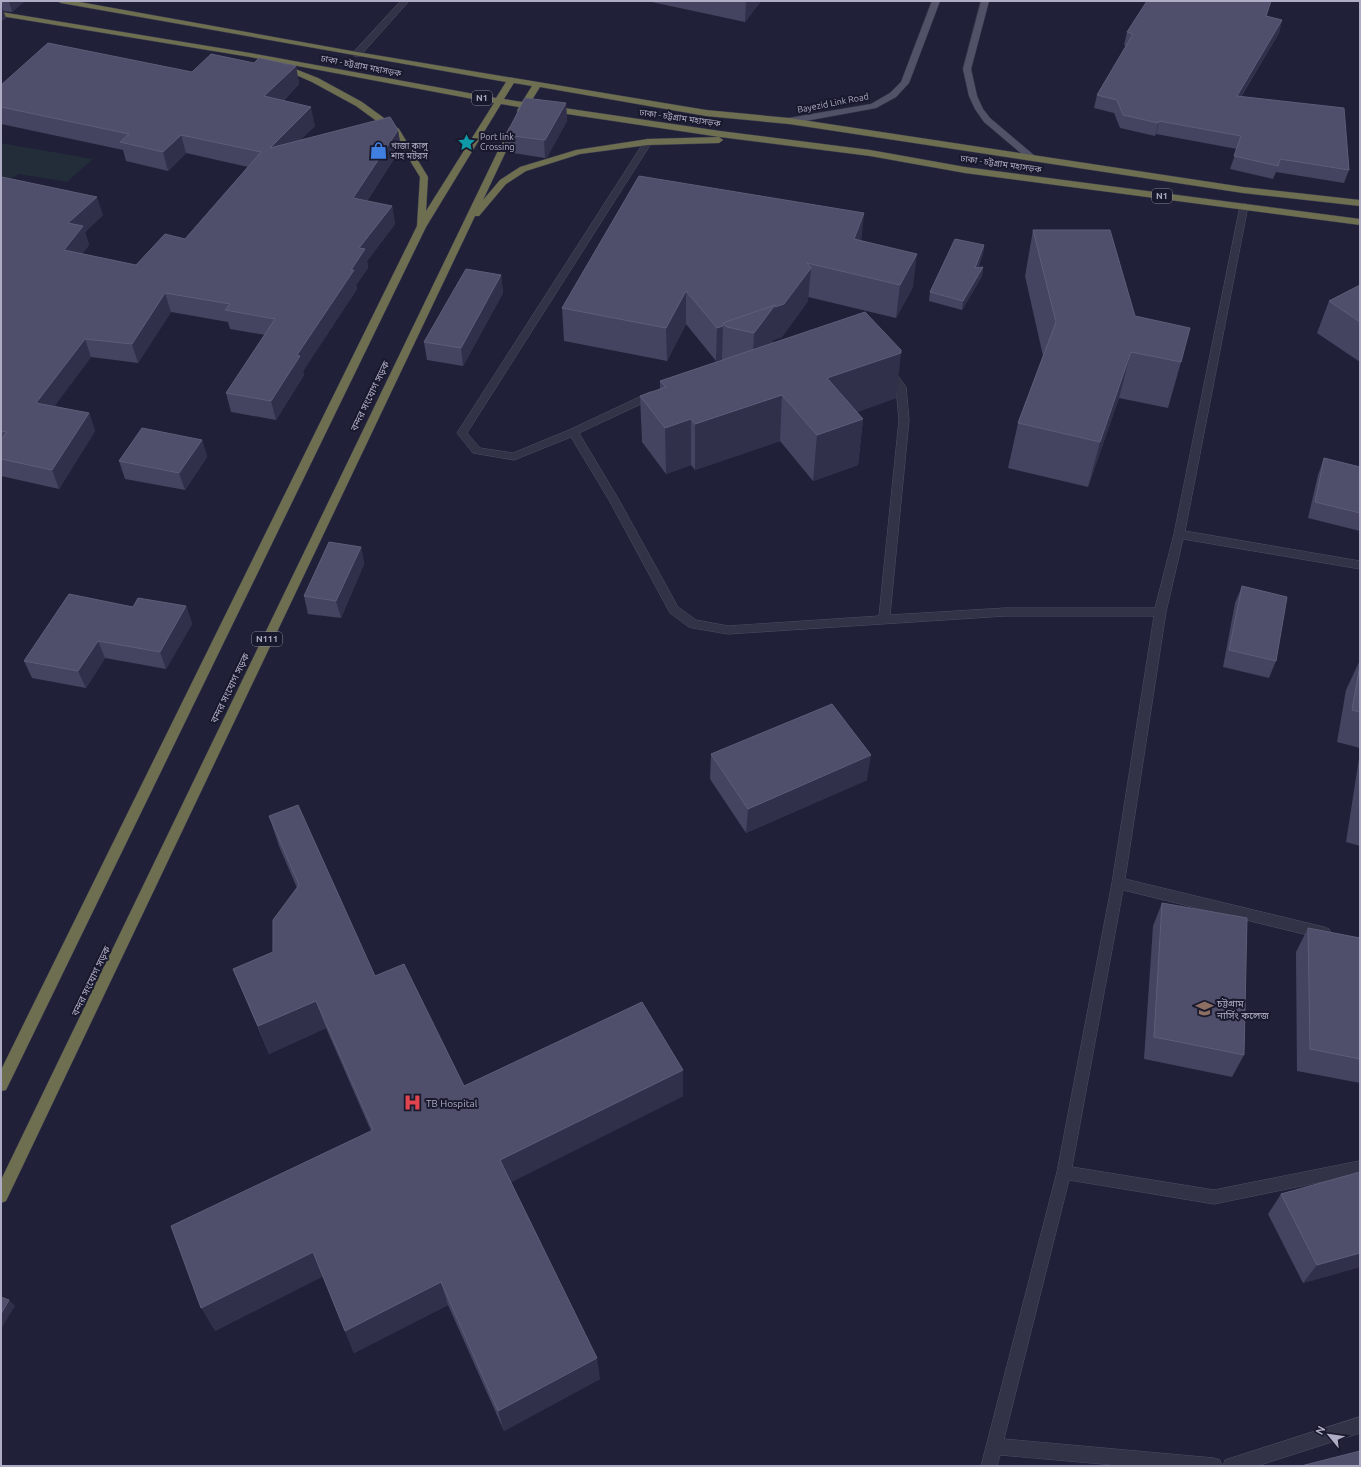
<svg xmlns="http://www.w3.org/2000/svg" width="1361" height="1467" viewBox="0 0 1361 1467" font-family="Ubuntu,'Noto Sans Bengali',sans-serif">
<rect width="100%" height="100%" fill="#202038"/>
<path fill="#222d39" d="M1,143L93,159L67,182L19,174L1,184Z"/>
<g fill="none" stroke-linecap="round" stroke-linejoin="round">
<defs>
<g id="minor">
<path d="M401,1H409L360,56H354V52Z"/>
<path d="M648,139L652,142L467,433L480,448L513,453L569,430L650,392H658L659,394L658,396L579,433L619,500L678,607L696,620L728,626L879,616L899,420L896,387L884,370L889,367L892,368L906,387L909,420L890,615L1005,608H1155L1174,534L1240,206L1244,203L1248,206L1185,531L1360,561V569L1183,539L1166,612L1125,879L1324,927L1329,929L1331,933L1329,937L1324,939L1123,890L1072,1167L1214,1190L1359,1161L1360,1174L1214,1204L1069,1180L1004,1439L1214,1458L1220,1460L1222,1466H1125L1000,1455L997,1466H981L1057,1172L1112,883L1154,616H1005L728,634L693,628L689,627L670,613L609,500L571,437L514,460L473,453L457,433L644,142Z"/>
<path d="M1360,1417V1433L1257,1466H1223L1225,1460L1231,1458Z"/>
</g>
<g id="major">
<path d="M932,1H940L909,83L896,97L876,108L789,124L786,123L785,121L789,118L871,104L890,93L901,82Z"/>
<path d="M981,1H989L971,69L977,96L983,109L990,118L1035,156L1036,158L1035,160H1029L984,122L975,109L969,96L963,69Z"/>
</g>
<g id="highway">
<path d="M57,1H74L357,52L706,110L789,118L1243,187L1360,200V206L1243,193L789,124L706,116L540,87L530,103L720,131L870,150L965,167L1360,219V225L965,173L870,156L720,137L527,108L524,113L521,114L517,111L519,107L501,104L426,227L6,1090L1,1091V1070L417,226L420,177L393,133L356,106L312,82L278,67L282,65H285L318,78L362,102L399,129L428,177L426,211L494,103L250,57L1,16V12L250,53L496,98L506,82L61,3ZM514,83L532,86L522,102L504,99Z"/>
<path d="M513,125L517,128L483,200L500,180L520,167L576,150L648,139L719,137L723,140L719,143L648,145L580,154L526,171L506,184L479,216H475L6,1201L1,1203V1180L509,128Z"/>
</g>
</defs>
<use href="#minor" stroke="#4e4e63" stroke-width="1"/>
<use href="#major" stroke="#3a3a4f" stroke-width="1"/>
<use href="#highway" stroke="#3b3b50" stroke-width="1"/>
<use href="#minor" fill="#333348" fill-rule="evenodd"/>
<use href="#major" fill="#515168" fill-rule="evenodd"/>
<use href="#highway" fill="#6e6e50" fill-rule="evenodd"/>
</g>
<g fill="#444360">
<path d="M1,1H25L12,12L3,11L6,18L1,22Z"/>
<path d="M647,1H761L745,22Z"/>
<path d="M1266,16L1282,20L1279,33L1241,97L1349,170L1344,183L1276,172L1273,179L1230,169L1237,149L1156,134L1155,136L1120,128L1114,113L1094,108L1097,95L1126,46L1124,45L1127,32Z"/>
<path d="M254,63L296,66L299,84L283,101L315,126L300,140L398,130L401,148L367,201L392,206L395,224L367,261L368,268L356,285L357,289L303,371L304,375L276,420L231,412L226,393L265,335L230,329L228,322L171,312L138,363L91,357L54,406L89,413L95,431L59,489L1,476V178L103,215L85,232L89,245L82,254L136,265L185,239L248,167L186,153L168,171L126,161L123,150L1,124V85L192,72Z"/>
<path d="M566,103L567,121L547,157L545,158L507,152L506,135Z"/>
<path d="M1033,230L1135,316L1181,362L1168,408L1119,398L1088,487L1008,468L1018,423L1043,356L1025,276Z"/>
<path d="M862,241L913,287L896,318L808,297V301L782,337L773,340V343L896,398L857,412L863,419L858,465L813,481L780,441L695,470L691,465L666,474L642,442L640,396L660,389V381L722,360V359L716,361L686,324L667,361L564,341L562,308Z"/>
<path d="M984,245L983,254L978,268L983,267L982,276L962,310L929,301L930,292Z"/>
<path d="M501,275L503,293L463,366L427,360L424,342Z"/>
<path d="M1360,285V362L1317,333L1329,301Z"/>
<path d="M202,440L207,457L185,490L125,479L119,461Z"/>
<path d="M1324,458L1360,467V531L1308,518L1318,475Z"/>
<path d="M361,547L364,564L341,618L308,614L304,596Z"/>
<path d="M1242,586L1276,661L1269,678L1223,667L1235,603Z"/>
<path d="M186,606L192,624L166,669L105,658L86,688L32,678L24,661L133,607Z"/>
<path d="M1360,660V748L1337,742L1346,690Z"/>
<path d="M1360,752V846L1346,842Z"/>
<path d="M711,754L867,780L746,833L710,779Z"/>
<path d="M269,816L375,976L464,1086L683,1070V1096L511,1182L600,1379L504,1431L448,1305L354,1353L345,1331L323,1276L215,1331L371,1131L326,1028L269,1054L233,969L273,952L297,888L279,846Z"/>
<path d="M1162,903L1244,1055L1232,1077L1144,1059L1153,926Z"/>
<path d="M1308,928L1360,938V1083L1297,1071L1296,952Z"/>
<path d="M1360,1172V1267L1303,1283L1268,1214L1281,1194Z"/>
</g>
<g fill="#31304b">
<path d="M9,1H25L12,12Z"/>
<path d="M746,1H761L745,22Z"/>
<path d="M1,4L6,18L1,22Z"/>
<path d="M1282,20L1279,33L1233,109L1237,96Z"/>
<path d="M296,66L299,84L268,115L264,96Z"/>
<path d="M566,103L567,121L547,157L545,158L544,140Z"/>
<path d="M311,107L315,126L274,166L270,148Z"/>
<path d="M1159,121L1156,134L1155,136L1158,123Z"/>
<path d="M398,130L401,148L356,217L353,198Z"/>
<path d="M181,135L186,153L168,171L163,152Z"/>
<path d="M97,197L103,215L85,232L89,245L70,269L64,250L68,223Z"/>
<path d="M392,206L395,224L367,261L368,268L356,285L357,289L303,371L304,375L276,420L271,401L297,355L351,270L359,248Z"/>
<path d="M864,213L861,245L854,239Z"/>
<path d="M984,245L983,254L974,276L975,268Z"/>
<path d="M917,254L913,287L896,318L900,285Z"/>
<path d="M983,267L982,276L962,310L963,301Z"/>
<path d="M811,268L808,301L782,337L773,340L772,350L752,379L754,333L775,305Z"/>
<path d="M501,275L503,293L463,366L461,348Z"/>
<path d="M686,291V324L667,361L666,328Z"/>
<path d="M165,293L171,312L138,363L132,344Z"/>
<path d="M723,326L722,359L716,361L717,328Z"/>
<path d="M85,339L91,357L43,422L36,403Z"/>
<path d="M1131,352L1119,398L1088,487L1100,442Z"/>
<path d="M901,353L896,398L823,424L827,378Z"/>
<path d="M782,395L780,441L695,470V424Z"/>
<path d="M89,413L95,431L59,489L52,470Z"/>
<path d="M691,419V465L666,474L665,428Z"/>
<path d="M863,419L858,465L813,481L817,435Z"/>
<path d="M202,440L207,457L185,490L179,473Z"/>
<path d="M361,547L364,564L341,618L336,601Z"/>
<path d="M186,606L192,624L166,669L160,652Z"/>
<path d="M98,641L105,658L86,688L78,671Z"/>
<path d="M871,755L867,780L746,833L748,809Z"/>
<path d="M316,1001L326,1028L269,1054L258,1026Z"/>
<path d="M683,1070V1096L505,1185L500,1160Z"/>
<path d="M313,1252L324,1276L215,1331L201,1308Z"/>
<path d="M1360,1253V1267L1303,1283L1317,1265Z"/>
<path d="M441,1282L448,1305L354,1353L345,1331Z"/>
<path d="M9,1300L15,1306L1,1329V1314Z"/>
<path d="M597,1358L600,1379L504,1431L498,1411Z"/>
</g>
<g fill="#4f4e6b" stroke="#5e5d79">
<path d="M1147,1H1271L1266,16L1282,20L1237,96L1344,108L1349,170L1280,159L1278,166L1234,156L1241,136L1159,121L1158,123L1123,115L1117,100L1097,95L1133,34L1127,32Z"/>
<path d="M48,43L192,72L211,54L254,63L259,58L296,66L264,96L311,107L270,148L390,117L398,130L353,198L392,206L359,248L365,249L351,270H354L297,355L300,356L271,401L226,393L275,319L225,310L230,304L165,293L132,344L85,339L36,403L89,413L52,470L1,459V440L7,432L1,431V178L2,177L97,197L68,223L83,226L64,250L136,265L165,234L185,239L261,152L181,135L163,152L120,142L129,134L1,107V85Z"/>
<path d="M525,98L566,103L545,140H544L506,135Z"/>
<path d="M639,176L864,213L854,239L917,254L900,285L807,263L811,268L784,304L775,307V305L723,323V326L717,328L686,291L666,328L562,308Z"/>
<path d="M1033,230H1110L1135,316L1190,328L1181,362L1131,352L1100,442L1018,423L1056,322Z"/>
<path d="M955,239L984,245L975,268L983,267L963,301L930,292Z"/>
<path d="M466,269L501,275L461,348L424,342Z"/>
<path d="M1360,285V322L1329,301Z"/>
<path d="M775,305L754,333L727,327L723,323Z"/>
<path d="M865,312L901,350V353L827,378L863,419L817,435L782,395L695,424L691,419L665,428L640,396L666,387L660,381Z"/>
<path d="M142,428L202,440L179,473L119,461Z"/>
<path d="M1324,458L1360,467V513L1315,502Z"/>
<path d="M329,542L361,547L336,601L304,596Z"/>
<path d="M1242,586L1287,597L1276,661L1229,650Z"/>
<path d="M69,594L133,607L138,598L186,606L160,652L98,641L78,671L24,661Z"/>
<path d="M1360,665V712L1352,710Z"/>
<path d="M832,704L871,755L748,809L711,754Z"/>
<path d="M298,805L375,976L404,964L464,1086L642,1002L683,1070L500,1160L597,1358L498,1411L441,1282L345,1331L313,1252L201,1308L171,1226L373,1130L316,1001L258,1026L233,969L273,952V920L299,885L269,816Z"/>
<path d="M1162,903L1247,918L1244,1055L1154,1037Z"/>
<path d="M1308,928L1360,938V1059L1310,1049Z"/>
<path d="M1360,1172V1253L1317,1265L1281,1194Z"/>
<path d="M1,1297L9,1300L1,1314Z"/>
<path d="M1360,1451V1466H1301Z"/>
</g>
<defs>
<symbol id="sight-bare" viewBox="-9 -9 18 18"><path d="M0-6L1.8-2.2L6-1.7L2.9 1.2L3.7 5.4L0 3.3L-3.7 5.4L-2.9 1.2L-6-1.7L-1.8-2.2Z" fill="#0f9aa8" stroke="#19192d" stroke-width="2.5" paint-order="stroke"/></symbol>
<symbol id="shop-bare" viewBox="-9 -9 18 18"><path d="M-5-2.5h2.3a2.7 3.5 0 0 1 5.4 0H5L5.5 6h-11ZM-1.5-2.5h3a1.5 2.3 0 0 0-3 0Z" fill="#3f7fe0" stroke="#19192d" stroke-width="2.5" paint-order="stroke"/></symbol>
<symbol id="university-bare" viewBox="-9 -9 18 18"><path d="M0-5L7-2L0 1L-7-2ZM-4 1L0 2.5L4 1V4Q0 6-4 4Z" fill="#8d6e63" stroke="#19192d" stroke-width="2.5" paint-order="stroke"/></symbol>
<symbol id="hospital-bare" viewBox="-9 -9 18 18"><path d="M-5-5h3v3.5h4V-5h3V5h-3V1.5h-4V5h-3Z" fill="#e0444e" stroke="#19192d" stroke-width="2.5" paint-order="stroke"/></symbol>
</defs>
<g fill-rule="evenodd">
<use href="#sight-bare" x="454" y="130" width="25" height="25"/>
<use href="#shop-bare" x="366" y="138" width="25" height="25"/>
<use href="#university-bare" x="1192" y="996" width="25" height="25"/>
<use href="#hospital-bare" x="400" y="1090" width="25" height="25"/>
</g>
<g text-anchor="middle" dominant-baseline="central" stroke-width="4" stroke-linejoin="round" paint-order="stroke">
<g font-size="9" fill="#aeadc5" stroke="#19192d">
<text transform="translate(361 66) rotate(11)">ঢাকা - চট্টগ্রাম মহাসড়ক</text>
<text transform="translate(833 103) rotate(-11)">Bayezid Link Road</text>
<text transform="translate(680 118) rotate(8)">ঢাকা - চট্টগ্রাম মহাসড়ক</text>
<text transform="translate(1001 164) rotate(8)">ঢাকা - চট্টগ্রাম মহাসড়ক</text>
</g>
<g fill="#19192d" stroke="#818197" stroke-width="1">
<rect x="472" y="91" width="20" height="14" rx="3"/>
<rect x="1152" y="189" width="20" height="14" rx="3"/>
<rect x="252" y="632" width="30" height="14" rx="3"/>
</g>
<g font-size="9" font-weight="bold" fill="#aeadc5">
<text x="482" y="98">N1</text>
<text x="1162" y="196">N1</text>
<text x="267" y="639">N111</text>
</g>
<g font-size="9" fill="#aeadc5" stroke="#19192d" text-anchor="start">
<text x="480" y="137">Port link<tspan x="480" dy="10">Crossing</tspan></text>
<text x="391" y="146">খাজা কালু<tspan x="391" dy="10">শাহ মটরস</tspan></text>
</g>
<g font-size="10" fill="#aeadc5" stroke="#19192d">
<text transform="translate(370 396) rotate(-64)">বন্দর সংযোগ সড়ক</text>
<text transform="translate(230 688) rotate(-64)">বন্দর সংযোগ সড়ক</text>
<text transform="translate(91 981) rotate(-64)">বন্দর সংযোগ সড়ক</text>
</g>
<g font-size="10" fill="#aeadc5" stroke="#19192d" text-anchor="start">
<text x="1217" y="1003">চট্টগ্রাম<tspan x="1217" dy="12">নার্সিং কলেজ</tspan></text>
<text x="426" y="1103">TB Hospital</text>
</g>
</g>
<rect width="1361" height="1467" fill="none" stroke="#aeadc5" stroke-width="4"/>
<g transform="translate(1329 1435) rotate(299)" stroke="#19192d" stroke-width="3" paint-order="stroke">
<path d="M0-3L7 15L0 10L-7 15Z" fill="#aeadc5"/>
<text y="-6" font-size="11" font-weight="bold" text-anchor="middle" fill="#aeadc5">N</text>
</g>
</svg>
